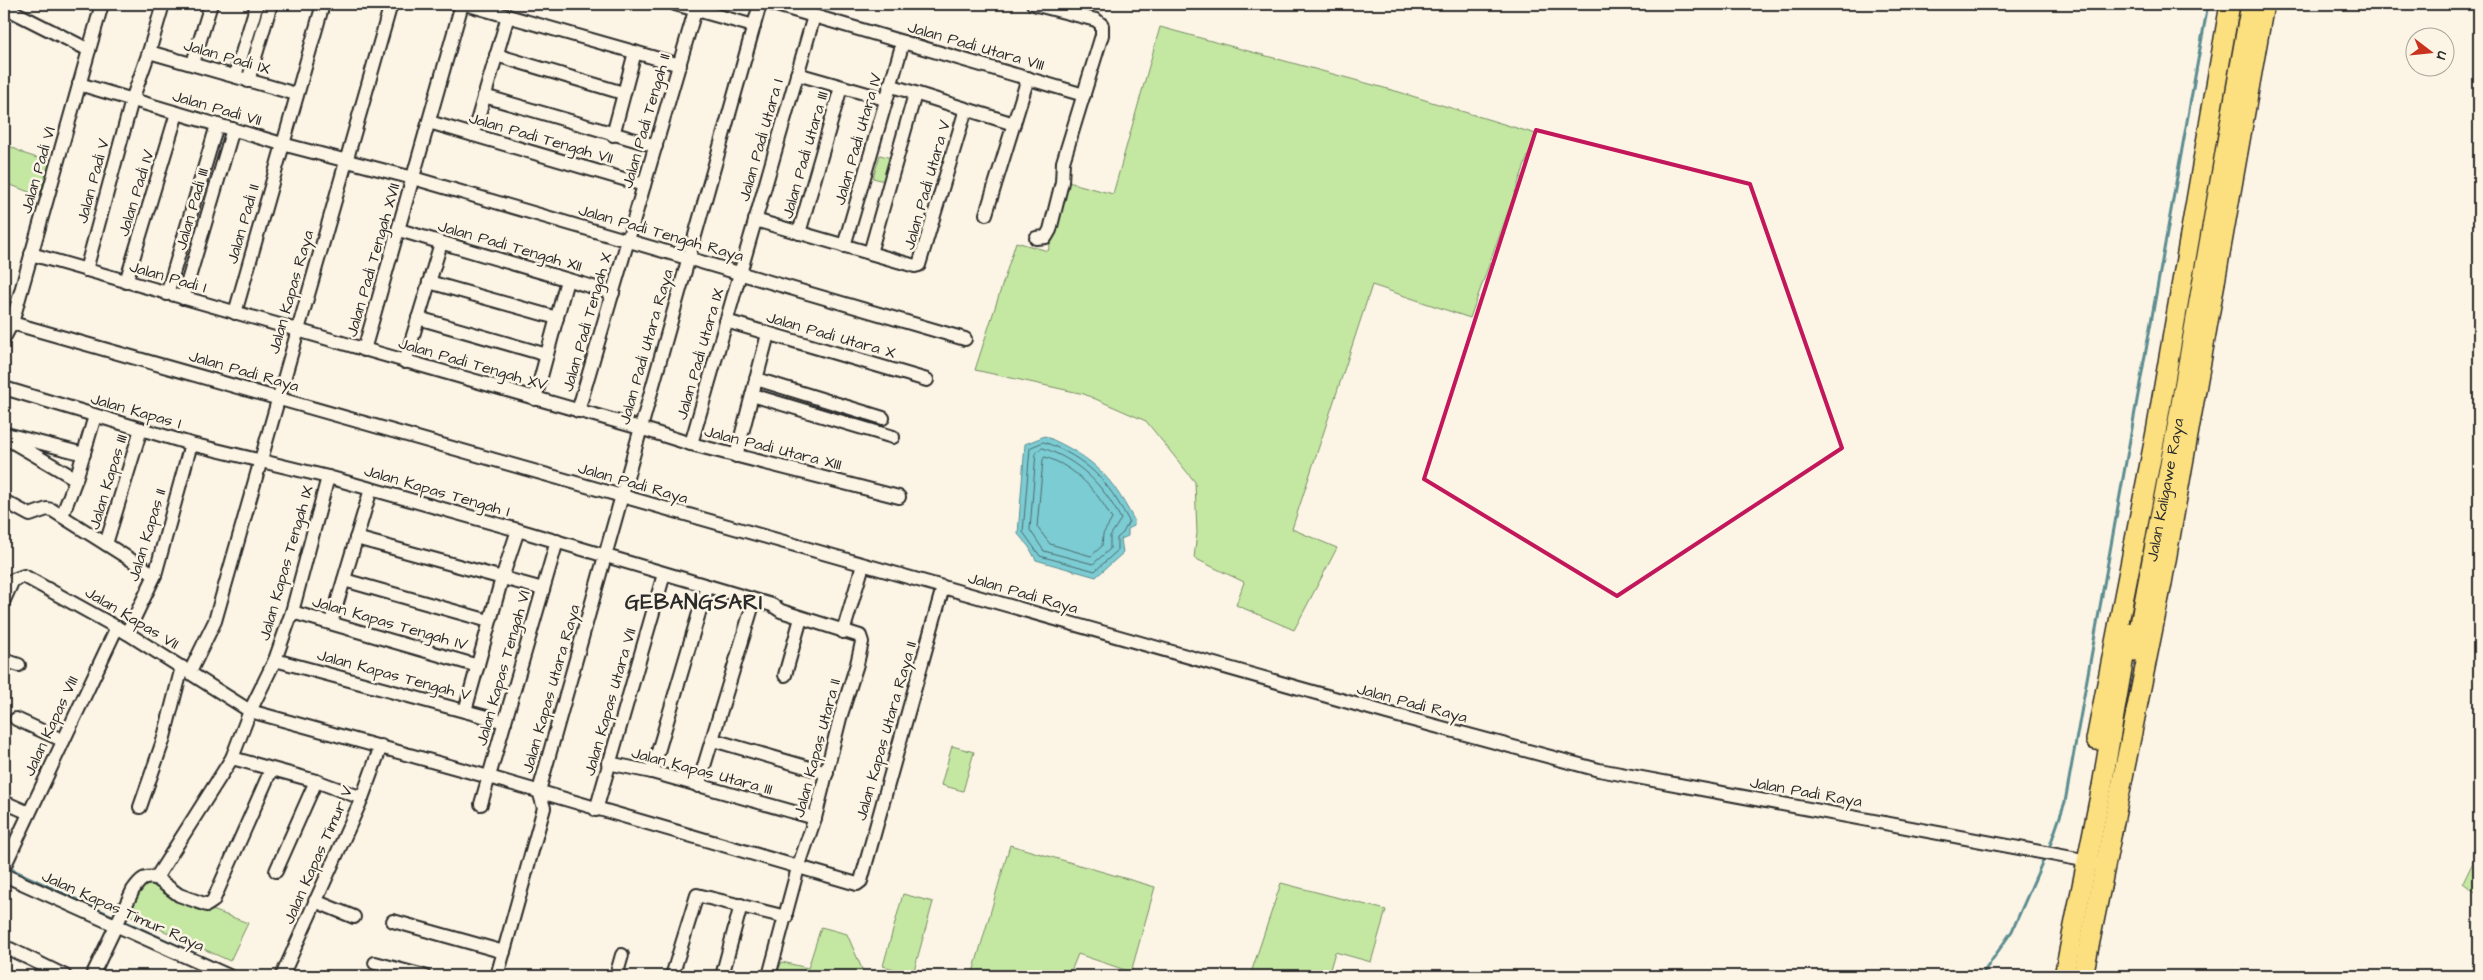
<svg xmlns="http://www.w3.org/2000/svg" width="2483" height="980" viewBox="0 0 2483 980" font-family="'Architects Daughter',sans-serif">
<rect width="100%" height="100%" fill="#fcf5e5"/>
<filter id="ink" filterUnits="userSpaceOnUse"><feTurbulence type="fractalNoise" baseFrequency=".02" numOctaves="2"/><feDisplacementMap in="SourceGraphic" scale="10" xChannelSelector="R" yChannelSelector="G"/><feConvolveMatrix kernelMatrix="1 2 1 2 8 2 1 2 1" color-interpolation-filters="sRGB"/></filter>
<g filter="url(#ink)">
<g fill="#c4e8a2" stroke="#788a66">
<path d="M1160,27L1399,92L1536,134L1470,318L1372,285L1292,529L1337,548L1294,630L1236,605L1244,582L1194,558L1197,533L1195,482L1146,421L1084,394L975,370L1016,242L1048,251L1068,182L1113,194Z"/>
<path d="M4,143L25,154L50,162L39,196L11,185L4,201Z"/>
<path d="M880,155L891,158L884,181L873,178Z"/>
<path d="M952,746L974,752L963,791L941,785Z"/>
<path d="M1010,845L1155,887L1131,972L1078,954L1069,976H972Z"/>
<path d="M2479,856V895L2463,883L2475,858Z"/>
<path d="M154,880L177,897L248,923L230,961L127,914L141,886Z"/>
<path d="M1281,883L1386,910L1371,962L1335,952L1328,976H1250Z"/>
<path d="M903,894L933,902L913,974L883,966Z"/>
<path d="M821,927L847,934L865,976H775L782,962L808,968Z"/>
</g>
<path fill="#7bccd3" stroke="#5b8c90" d="M1045,436C1093,458 1109,473 1134,520V526L1128,529V536L1121,539L1123,553L1096,577L1036,560L1029,547L1018,534L1025,444Z"/>
<g fill="none" stroke-linecap="round" stroke-linejoin="round">
<g stroke="#4b6b6e" stroke-width="1">
<path d="M1044,442C1088,459 1107,480 1129,521L1123,533L1117,538V551L1095,571L1040,556L1023,532L1030,448Z"/>
<path d="M1043,448C1080,461 1103,485 1121,519L1110,536V549L1093,564L1044,551L1030,530L1036,452Z"/>
<path d="M1045,457C1076,467 1097,491 1112,519L1103,534L1102,546L1091,556L1050,544L1037,527L1043,460Z"/>
</g>
<g stroke="#5b8c90" stroke-width="3">
<path d="M2048,851L2065,802L2208,4"/>
<path d="M7,867L117,918"/>
<path d="M122,920L244,976"/>
<path d="M1981,976L2012,931L2045,856"/>
</g>
<defs>
<g id="minor">
<path d="M465,4L680,65"/>
<path d="M675,4L754,26"/>
<path d="M773,4L1084,95"/>
<path d="M1033,4L1096,20L1102,25V35L1063,162L1062,182L1050,230L1046,237L1036,238"/>
<path d="M4,7L89,50"/>
<path d="M149,52L296,94"/>
<path d="M496,55L623,93"/>
<path d="M193,63L211,4"/>
<path d="M797,74L885,99"/>
<path d="M235,76L257,4"/>
<path d="M248,81L271,4"/>
<path d="M79,84L282,144L413,178L965,339"/>
<path d="M889,85L1014,124"/>
<path d="M484,96L656,146"/>
<path d="M429,122L644,185"/>
<path d="M473,135L508,16"/>
<path d="M613,135L635,52"/>
<path d="M986,214L1028,78"/>
<path d="M755,220L915,266L919,265L966,109"/>
<path d="M399,230L613,293"/>
<path d="M799,233L841,87"/>
<path d="M844,246L903,42"/>
<path d="M870,253L915,94"/>
<path d="M31,254L640,428L691,444L899,497"/>
<path d="M86,270L132,100L149,52L163,4"/>
<path d="M126,282L177,113"/>
<path d="M429,282L557,318"/>
<path d="M167,294L217,125"/>
<path d="M183,298L233,129"/>
<path d="M235,313L323,4"/>
<path d="M418,318L547,355"/>
<path d="M726,321L927,380"/>
<path d="M12,323L1387,713L1599,770L2094,862"/>
<path d="M4,338L12,323L102,4"/>
<path d="M364,350L462,4"/>
<path d="M405,362L441,243"/>
<path d="M756,379L883,418"/>
<path d="M4,388L191,444L328,477L518,530L772,605L781,611L860,636L862,642L857,664L840,718L815,818L798,868L769,976"/>
<path d="M752,395L893,437"/>
<path d="M535,399L567,280"/>
<path d="M578,411L697,4"/>
<path d="M6,434L84,454"/>
<path d="M4,437L76,479"/>
<path d="M691,444L814,16"/>
<path d="M736,456L768,334"/>
<path d="M4,501L30,515L47,509L52,510L155,575"/>
<path d="M62,516L76,479L95,416"/>
<path d="M356,538L543,589"/>
<path d="M106,544L141,429"/>
<path d="M344,580L489,621"/>
<path d="M4,600L13,580L24,576L127,633L250,711L489,777L857,884L861,881L943,587"/>
<path d="M292,612L478,666"/>
<path d="M331,623L371,489"/>
<path d="M843,632L863,565"/>
<path d="M127,633L155,575L191,444"/>
<path d="M4,660L19,665"/>
<path d="M275,660L505,722"/>
<path d="M190,672L215,621L391,4"/>
<path d="M785,675L801,618"/>
<path d="M465,711L502,578L518,530"/>
<path d="M16,719L62,740"/>
<path d="M713,740L827,773"/>
<path d="M232,758L316,781L362,798"/>
<path d="M608,763L652,772L815,818"/>
<path d="M652,772L707,586"/>
<path d="M698,786L754,601"/>
<path d="M4,802L29,813"/>
<path d="M481,804L557,541"/>
<path d="M140,807L163,741L182,667"/>
<path d="M596,810L664,574"/>
<path d="M4,867L117,627"/>
<path d="M276,871L316,781"/>
<path d="M4,875L229,976"/>
<path d="M156,878L179,895L207,905L213,901L271,770"/>
<path d="M315,901L354,917"/>
<path d="M393,921L504,952"/>
<path d="M10,949L65,976"/>
<path d="M375,963L424,976"/>
<path d="M92,976L133,890C140,880 143,876 156,878L232,758L250,711L275,660L292,612L328,477"/>
<path d="M282,976L362,798L381,746"/>
<path d="M497,976L544,808L539,791L760,4"/>
<path d="M616,976L622,955"/>
<path d="M672,976L697,895L786,917"/>
<path d="M722,976L741,905"/>
</g>
<g id="highway">
<path id="s1" d="M2135,651L2177,427L2251,4"/>
<path d="M2096,740L2156,432L2230,4"/>
<path d="M2064,976L2102,786L2128,633"/>
<path d="M2083,976L2162,583L2264,4"/>
</g>
</defs>
<use href="#minor" stroke="#2b2b2b" stroke-width="16"/>
<use href="#highway" stroke="#2b2b2b" stroke-width="22"/>
<use href="#minor" stroke="#fcf5e5" stroke-width="12"/>
<use href="#highway" stroke="#fce080" stroke-width="19"/>
</g>
</g>
<path fill="none" stroke="#c2185b" stroke-width="4" stroke-linejoin="round" d="M1536,130L1750,184L1842,448L1617,596L1424,479Z"/>
<g text-anchor="middle" dominant-baseline="central" stroke-width="5" stroke-linejoin="round" paint-order="stroke">
<g font-size="16" fill="#2b2b2b" stroke="#fcf5e5">
<text transform="translate(976 46) rotate(16)">Jalan Padi Utara VIII</text>
<text transform="translate(227 57) rotate(16)">Jalan Padi IX</text>
<text transform="translate(217 108) rotate(16)">Jalan Padi VII</text>
<text transform="translate(646 121) rotate(-74)">Jalan Padi Tengah II</text>
<text transform="translate(541 138) rotate(16)">Jalan Padi Tengah VII</text>
<text transform="translate(858 139) rotate(-74)">Jalan Padi Utara IV</text>
<text transform="translate(761 140) rotate(-74)">Jalan Padi Utara I</text>
<text transform="translate(805 155) rotate(-74)">Jalan Padi Utara III</text>
<text transform="translate(38 170) rotate(-74)">Jalan Padi VI</text>
<text transform="translate(93 181) rotate(-75)">Jalan Padi V</text>
<text transform="translate(927 185) rotate(-74)">Jalan Padi Utara V</text>
<text transform="translate(136 193) rotate(-73)">Jalan Padi IV</text>
<text transform="translate(192 209) rotate(-74)">Jalan Padi III</text>
<text transform="translate(243 224) rotate(-74)">Jalan Padi II</text>
<text transform="translate(661 233) rotate(16)">Jalan Padi Tengah Raya</text>
<text transform="translate(510 246) rotate(16)">Jalan Padi Tengah XII</text>
<text transform="translate(373 260) rotate(-74)">Jalan Padi Tengah XVII</text>
<text transform="translate(168 277) rotate(16)">Jalan Padi I</text>
<text transform="translate(291 292) rotate(-74)">Jalan Kapas Raya</text>
<text transform="translate(587 322) rotate(-74)">Jalan Padi Tengah X</text>
<text transform="translate(831 335) rotate(16)">Jalan Padi Utara X</text>
<text transform="translate(646 347) rotate(-74)">Jalan Padi Utara Raya</text>
<text transform="translate(700 354) rotate(-74)">Jalan Padi Utara IX</text>
<text transform="translate(473 364) rotate(16)">Jalan Padi Tengah XV</text>
<text transform="translate(244 371) rotate(16)">Jalan Padi Raya</text>
<text transform="translate(136 411) rotate(16)">Jalan Kapas I</text>
<text transform="translate(773 448) rotate(14)">Jalan Padi Utara XIII</text>
<text transform="translate(108 482) rotate(-73)">Jalan Kapas III</text>
<text transform="translate(633 483) rotate(16)">Jalan Padi Raya</text>
<text stroke="none"><textPath href="#s1" startOffset="164">Jalan Kaligawe Raya</textPath></text>
<text transform="translate(437 491) rotate(16)">Jalan Kapas Tengah I</text>
<text transform="translate(147 535) rotate(-73)">Jalan Kapas II</text>
<text transform="translate(286 563) rotate(-74)">Jalan Kapas Tengah IX</text>
<text transform="translate(1023 593) rotate(16)">Jalan Padi Raya</text>
<text transform="translate(132 618) rotate(31)">Jalan Kapas VII</text>
<text transform="translate(390 623) rotate(16)">Jalan Kapas Tengah IV</text>
<text transform="translate(503 668) rotate(-74)">Jalan Kapas Tengah VI</text>
<text transform="translate(394 675) rotate(15)">Jalan Kapas Tengah V</text>
<text transform="translate(551 689) rotate(-74)">Jalan Kapas Utara Raya</text>
<text transform="translate(610 702) rotate(-74)">Jalan Kapas Utara VII</text>
<text transform="translate(1412 703) rotate(15)">Jalan Padi Raya</text>
<text transform="translate(51 726) rotate(-65)">Jalan Kapas VIII</text>
<text transform="translate(886 731) rotate(-74)">Jalan Kapas Utara Raya II</text>
<text transform="translate(817 748) rotate(-75)">Jalan Kapas Utara II</text>
<text transform="translate(702 771) rotate(15)">Jalan Kapas Utara III</text>
<text transform="translate(1806 792) rotate(10)">Jalan Padi Raya</text>
<text transform="translate(318 855) rotate(-66)">Jalan Kapas Timur V</text>
<text transform="translate(123 911) rotate(24)">Jalan Kapas Timur Raya</text>
</g>
<g font-size="21" font-weight="bold" letter-spacing="1" fill="#2b2b2b" stroke="#fcf5e5">
<text x="694" y="602">GEBANGSARI</text>
</g>
</g>
<rect width="2483" height="980" fill="none" stroke="#fcf5e5" stroke-width="20"/>
<rect x="10" y="10" width="2463" height="960" fill="none" stroke="#2b2b2b" stroke-width="2" filter="url(#ink)"/>
<g transform="translate(2430 52) rotate(106)"><circle r="24" fill="#fcf5e5" stroke="#a8a49b"/>
<path d="M0-4L9 19L0 12L-9 19Z" fill="#c8321e"/>
<text y="-8" font-size="14" font-weight="bold" text-anchor="middle" fill="#2b2b2b">U</text>
</g>
</svg>
